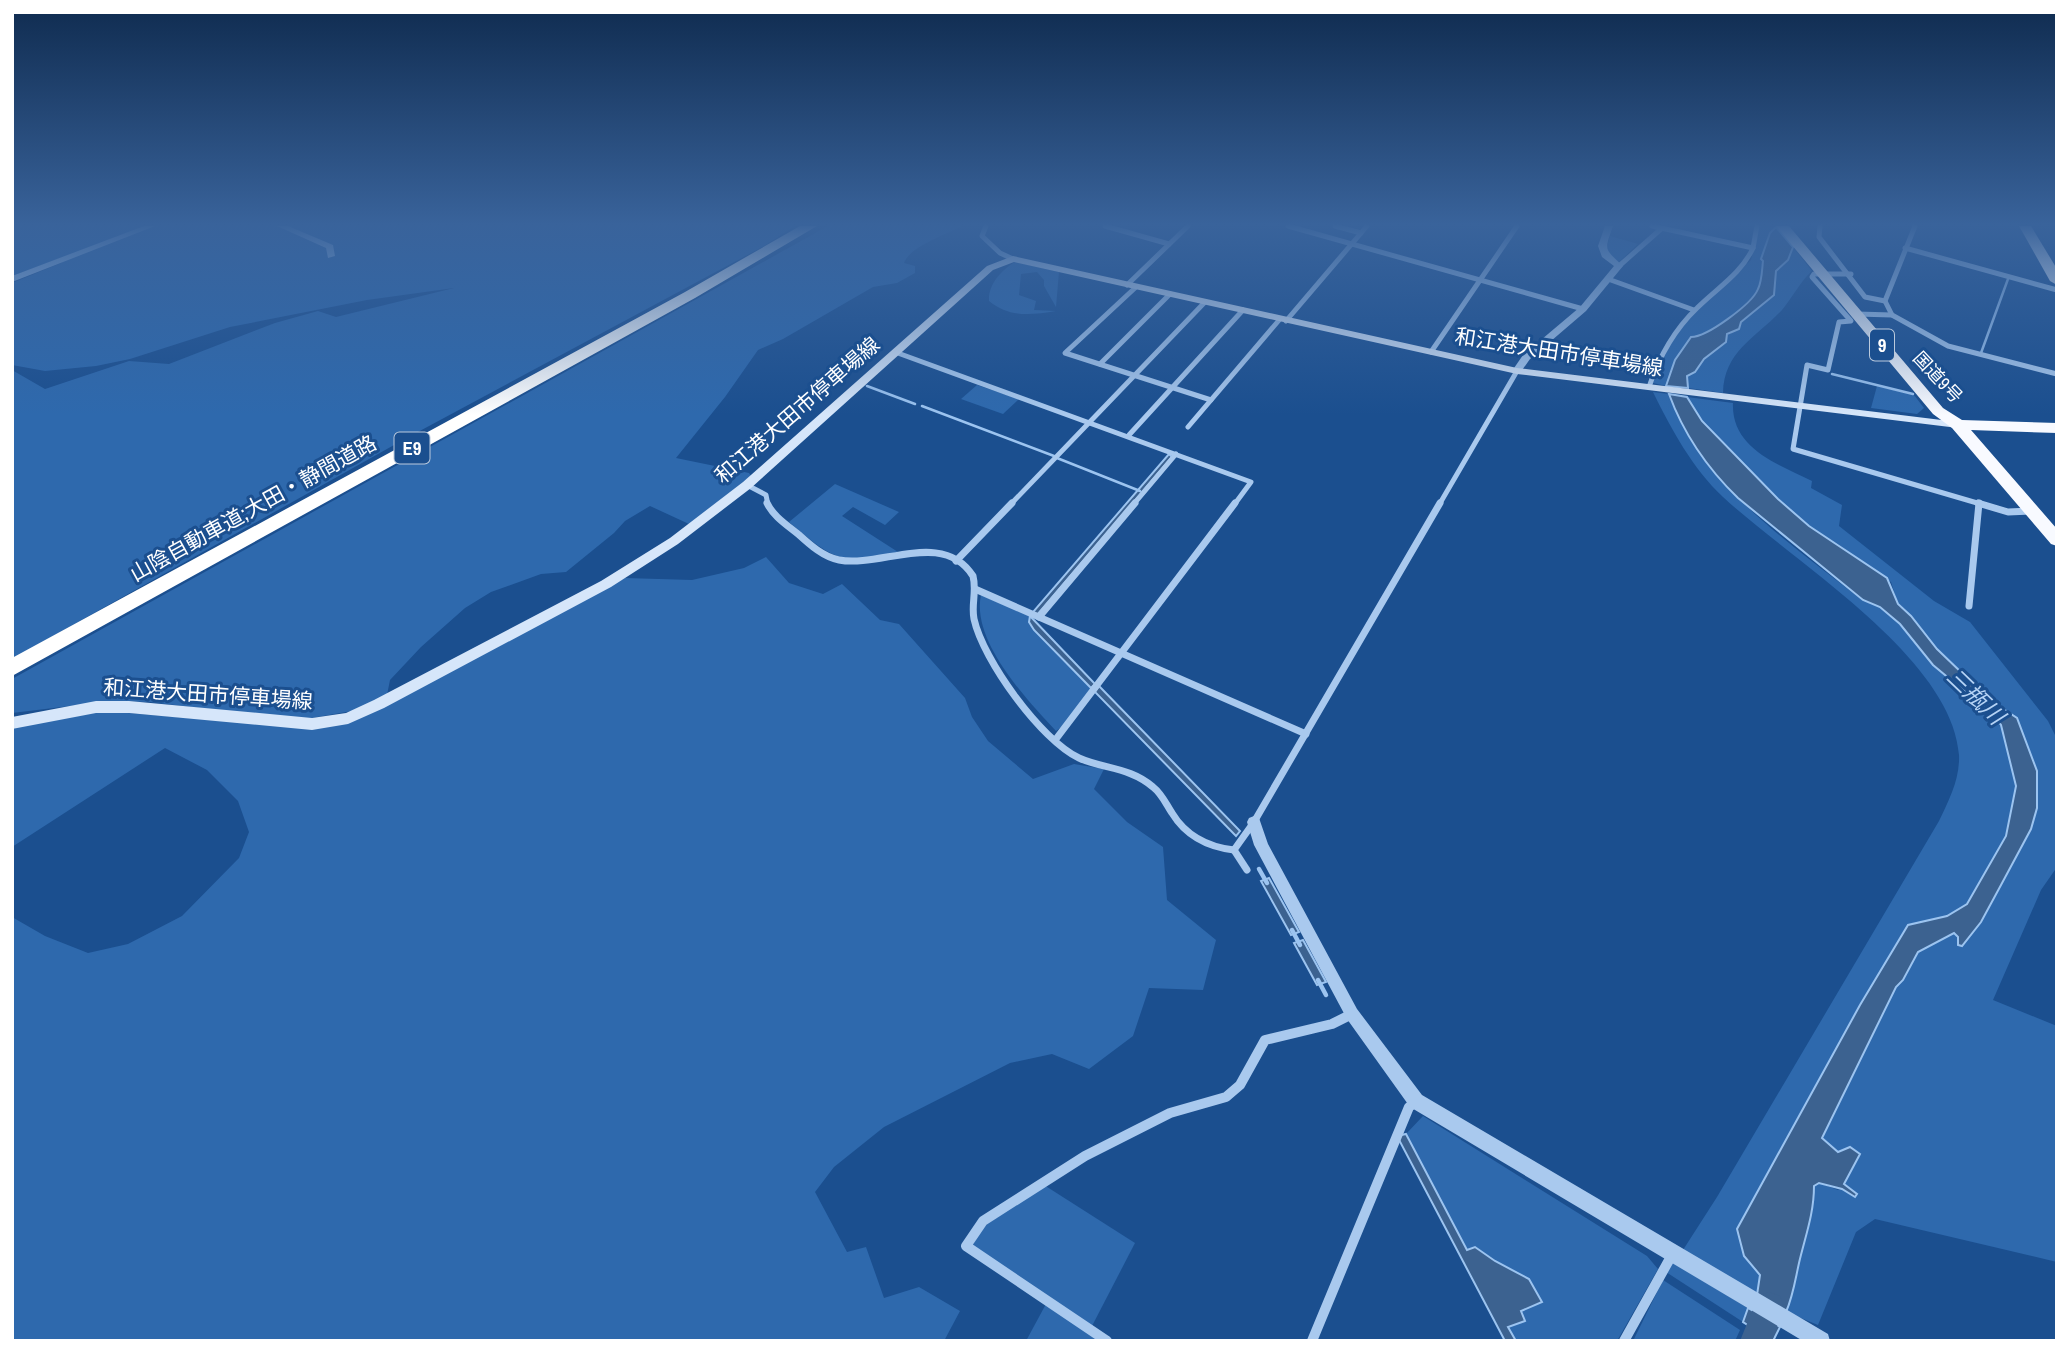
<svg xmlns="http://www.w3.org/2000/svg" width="2069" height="1353" viewBox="0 0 2069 1353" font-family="'Archivo Narrow','Noto Sans JP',sans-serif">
<rect width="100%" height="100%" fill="#1b4f8f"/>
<g fill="#2e69ad">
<path d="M12,226H795L764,246L403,440L12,659V370L45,389L129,361L169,364L275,323L318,311L336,317L454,288L367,300L230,327L130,359L96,366L45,371L12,365V283L61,263L72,254L12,276Z"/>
<path d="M828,226H962C947,234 909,247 904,263L915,266V273L897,283L873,287L783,339L758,350L725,397L676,458L749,473L751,476L689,524L650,506L625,521L614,533L566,572L541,574L491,592L465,608L421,647L390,680L387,695L352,711L300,720L150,702L112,701L12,713V679Z"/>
<path d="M1760,226L1776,227L1770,233L1758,291L1736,313L1698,337L1675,360L1666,386L1653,383L1671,342L1690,317L1751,260Z"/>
<path d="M1610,236L1638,244L1618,263L1606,250Z"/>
<path d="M1793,247L1812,271C1799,283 1793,297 1782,310C1756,338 1724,351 1723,393L1688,388L1685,378C1689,374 1695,373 1698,368C1710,353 1721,336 1739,329L1740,322L1774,295L1776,271L1788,260Z"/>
<path d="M1015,262L1059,272L1056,307L1044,286V280L1037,272L1021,274L1019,295L1036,301L1034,310L1056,311C1031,315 1010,318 989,301C988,285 1001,270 1015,262Z"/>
<path d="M977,385L1019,399L1003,414L961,399Z"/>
<path d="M1877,386L1914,395L1924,408L1917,414L1871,408Z"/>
<path d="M1653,392L1669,394C1703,486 1788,542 1862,600L1880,606L1900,624L1933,665L1992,715L2001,725L2016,786L2006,836L1967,904L1947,916L1908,925L1737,1229L1744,1256L1760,1274L1757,1295L1683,1250L1717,1197L1939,821C1949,800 1960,779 1959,755C1952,657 1792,561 1723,497C1693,469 1671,429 1653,392Z"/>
<path d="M1687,397L1733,403C1731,448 1777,464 1812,481L1811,488L1842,505L1839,526L1934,601L1970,622L2048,721L2057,739V867L2041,890L1993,1000L2057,1026V1262L1875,1219L1856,1232L1818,1325L1786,1312C1793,1296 1795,1281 1799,1263C1805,1237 1814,1214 1814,1186L1819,1183L1838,1190L1842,1189L1855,1197L1844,1184L1838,1152L1822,1139L1896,987L1903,980L1918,952L1954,933L1962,946L1981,922L2001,885L2037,808V771L2017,718L1991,701L1937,649L1911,616L1898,604L1891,582L1838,544L1809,526L1778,499L1702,421Z"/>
<path d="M835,484L899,512L885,525L853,507L842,516L898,552C839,565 834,560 789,522Z"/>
<path d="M766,557L789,583L823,594L842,584L880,620L899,624L965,698L972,717L988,741L1033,779L1074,764L1104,769L1094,789L1127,822L1163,847L1167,900L1216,940L1203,990L1149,988L1133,1036L1089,1069L1052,1054L1010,1063L884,1127L834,1167L815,1192L847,1252L866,1247L884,1298L919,1287L960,1311L944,1341H12V917L45,936L88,953L128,944L182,916L239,858L249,832L238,801L207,770L165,748L12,847V728L104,711L317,729L625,578L692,580L744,568Z"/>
<path d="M981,595L1030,616L1034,630L1091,688L1064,725L1056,731C1027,700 971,641 981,595Z"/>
<path d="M1423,1116L1647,1256L1658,1269L1617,1341H1516L1508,1327L1520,1311L1542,1301L1529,1279L1495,1261L1475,1247L1467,1250L1406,1134Z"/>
<path d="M1044,1185L1135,1243L1092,1326L972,1247L981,1228Z"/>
<path d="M1672,1262L1748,1308L1743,1322L1666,1272Z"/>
<path d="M1663,1280L1740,1330L1735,1341H1633Z"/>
<path d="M1046,1304L1099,1341H1026Z"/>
</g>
<g fill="#3c6290" stroke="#9cc4f0" stroke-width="2">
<path d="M1776,227L1793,247L1788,260L1776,271L1774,295L1741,322L1739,329L1727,334L1726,342L1704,359L1695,372L1687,376L1688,388L1666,386L1675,360L1691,337C1707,337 1752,304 1758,289C1762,281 1762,269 1763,261L1761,259L1770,233Z"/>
<path d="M1669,394L1687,397L1702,421L1778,499L1809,526L1887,578L1898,604L1911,616L1937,649L1991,701L2017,718L2037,771V808L2031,829L2001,885L1981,922L1962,946L1958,945V937L1954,933L1918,952L1903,980L1896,987L1822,1138L1838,1152L1850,1147L1860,1154L1844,1184L1857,1194L1855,1197L1842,1189L1819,1183L1814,1186C1814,1214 1805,1237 1799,1263C1795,1281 1793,1296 1786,1312L1757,1295L1760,1275L1744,1256L1737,1229L1860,1005L1908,925L1947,916L1967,904L2006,836L2016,786L2001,725L1993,715L1933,665L1900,624L1880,607L1863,600L1738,498C1707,468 1684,435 1669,394Z"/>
<path d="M1169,454L1172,457L1037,615L1033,612Z"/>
<path d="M1030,616L1095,684L1091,688L1034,630L1029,622Z"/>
<path d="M1099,686L1240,831L1236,836L1095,692Z"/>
<path d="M1269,878L1299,932L1291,935L1261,881Z"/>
<path d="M1303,940L1326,982L1317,985L1294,943Z"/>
<path d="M1406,1134L1467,1250L1475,1247L1495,1261L1529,1279L1542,1302L1521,1311L1525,1321L1508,1327L1516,1341H1505L1397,1136Z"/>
<path d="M1748,1308L1780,1327L1773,1341L1743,1322Z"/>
</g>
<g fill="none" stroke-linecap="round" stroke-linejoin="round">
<g stroke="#9cc4f0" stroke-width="2.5">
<path d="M1981,353L2008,279"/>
<path d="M1832,374L1913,394"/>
<path d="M867,386L915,404"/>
<path d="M922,406L1054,456"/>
<path d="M1057,458L1140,491"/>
</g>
<g stroke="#9cc4f0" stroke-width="4.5">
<path d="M1259,869L1267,883"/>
<path d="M1292,930L1300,945"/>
<path d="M1318,980L1326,995"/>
</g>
<path fill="#3c6290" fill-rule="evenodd" d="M1769,1292L1780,1296L1784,1307L1772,1341H1740L1758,1296Z"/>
<g stroke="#a9c9ee" stroke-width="5">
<path d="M986,226L982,236L1000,253L1013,259"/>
<path d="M1105,226L1169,244"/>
<path d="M1288,226L1583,309"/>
<path d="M1335,226L1361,233"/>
<path d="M1652,226L1753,248L1757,226"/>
<path d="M1820,226L1819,237L1865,297L1885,301"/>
<path d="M1905,248L2057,290"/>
<path d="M1619,266L1661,229"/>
<path d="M1851,274H1814L1812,277L1851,321L1839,322L1828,370L1807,365L1793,449L1984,505"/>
<path d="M1608,279L1694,310"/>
<path d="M1127,285L1188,226"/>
<path d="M1136,287L1065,353L1211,400"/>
<path d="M1857,314L1892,315L1948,346L2057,374"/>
<path d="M1892,315L1885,301L1915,226"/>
<path d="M1286,321L1367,226"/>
<path d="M895,352L1251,482L1234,505"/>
<path d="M1431,352L1517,226"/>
<path d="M1100,364L1170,294"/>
<path d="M1649,387C1659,357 1674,330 1697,308C1717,288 1741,274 1753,248"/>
<path d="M1188,427L1280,319"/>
<path d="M1129,435L1243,310"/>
<path d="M747,485L766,495L768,505"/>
<path d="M1010,505L1205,302"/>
<path d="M1133,505L1176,454"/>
<path d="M1439,505L1517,371"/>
</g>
<g stroke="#a9c9ee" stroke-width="7">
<path d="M767,503C773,516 787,525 798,534C809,544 823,557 839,560C881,568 943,529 973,576C977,591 971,605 974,619C983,660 1041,740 1079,758C1103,769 1130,767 1153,787C1162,794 1166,804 1172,813C1186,836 1208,847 1234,850"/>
<path d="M1978,503L2008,512L2031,511"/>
<path d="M956,561L1012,503"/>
<path d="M975,589L1306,734"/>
<path d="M1969,606L1979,503"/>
<path d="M1039,617L1135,503"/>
<path d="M1056,739L1235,503"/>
<path d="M1234,850L1254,822L1440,503"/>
<path d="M1234,850L1247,870"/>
</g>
<g stroke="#a9c9ee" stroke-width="10">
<path d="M1107,1341L966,1246L983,1221L1085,1156L1170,1113L1226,1097L1240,1085L1265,1040L1332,1024L1352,1014"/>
<path d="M1312,1341L1409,1107L1416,1102"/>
<path d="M1624,1341L1673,1253"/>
</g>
<g fill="#a9c9ee" fill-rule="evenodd">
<path d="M144,226H155L12,282V276Z"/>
<path d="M277,226H288L333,245L335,256L328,258L326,248Z"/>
<path d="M1605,226H1613C1604,252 1604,248 1623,266L1586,311L1530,359L1520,373H1514L1512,371L1523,355L1580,307L1614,266L1602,257L1598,246Z"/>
<path d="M1254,816L1259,818L1268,844L1357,1009L1422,1095L1828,1334L1830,1341H1803L1410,1107L1347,1019L1254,845L1247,822L1249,818Z"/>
</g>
<path fill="#d6e6fa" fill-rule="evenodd" d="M1013,256L1517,368L1958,422L1964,425L1958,428L1517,374L1014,262L993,270L751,488L678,544L611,587L384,708L348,724L312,730L129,713H96L12,729V717L96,701H129L312,718L346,713L374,700L601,581L670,538L743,482L987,266Z"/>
<g fill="#f8faff" fill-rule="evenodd">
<path d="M1776,226H1789L1943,408L1962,420L2057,423V433L1971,430L2057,529V546L2051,544L1952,428L1933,414Z"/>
<path d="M2019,226H2031L2057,269V285L2050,281Z"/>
</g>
<path fill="#fff" fill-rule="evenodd" d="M800,226H817L695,298L12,676V658L685,292Z"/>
</g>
<linearGradient id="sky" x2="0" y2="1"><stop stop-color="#0f2b4f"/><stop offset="0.54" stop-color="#39639b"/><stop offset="1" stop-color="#39639b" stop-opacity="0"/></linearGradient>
<rect width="2069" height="415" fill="url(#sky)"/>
<g text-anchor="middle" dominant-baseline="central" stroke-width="6" stroke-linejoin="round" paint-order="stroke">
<g font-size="18" fill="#fff" stroke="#1b4f8f">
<text transform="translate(1938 377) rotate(47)">国道9号</text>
</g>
<g fill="#1b4f8f" stroke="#bbcadd" stroke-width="2">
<rect x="1870" y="329.5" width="24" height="31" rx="5"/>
<rect x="394.5" y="432.5" width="35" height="31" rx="5"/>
</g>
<g font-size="19" font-weight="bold" fill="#fff">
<text x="1882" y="345">9</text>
<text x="412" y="448">E9</text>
</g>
<g font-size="21" fill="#fff" stroke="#1b4f8f">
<text transform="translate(1559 352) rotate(9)">和江港大田市停車場線</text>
<text transform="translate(797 410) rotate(-41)">和江港大田市停車場線</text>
<text transform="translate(253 508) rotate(-29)">山陰自動車道;大田・静間道路</text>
<text transform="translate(208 694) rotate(4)">和江港大田市停車場線</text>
</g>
<g font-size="23" font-style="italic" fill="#b5d3f5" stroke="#1b4f8f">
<text transform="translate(1976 696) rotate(44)">三瓶川</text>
</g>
</g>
<rect width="2069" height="1353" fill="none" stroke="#ffffff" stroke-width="28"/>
</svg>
